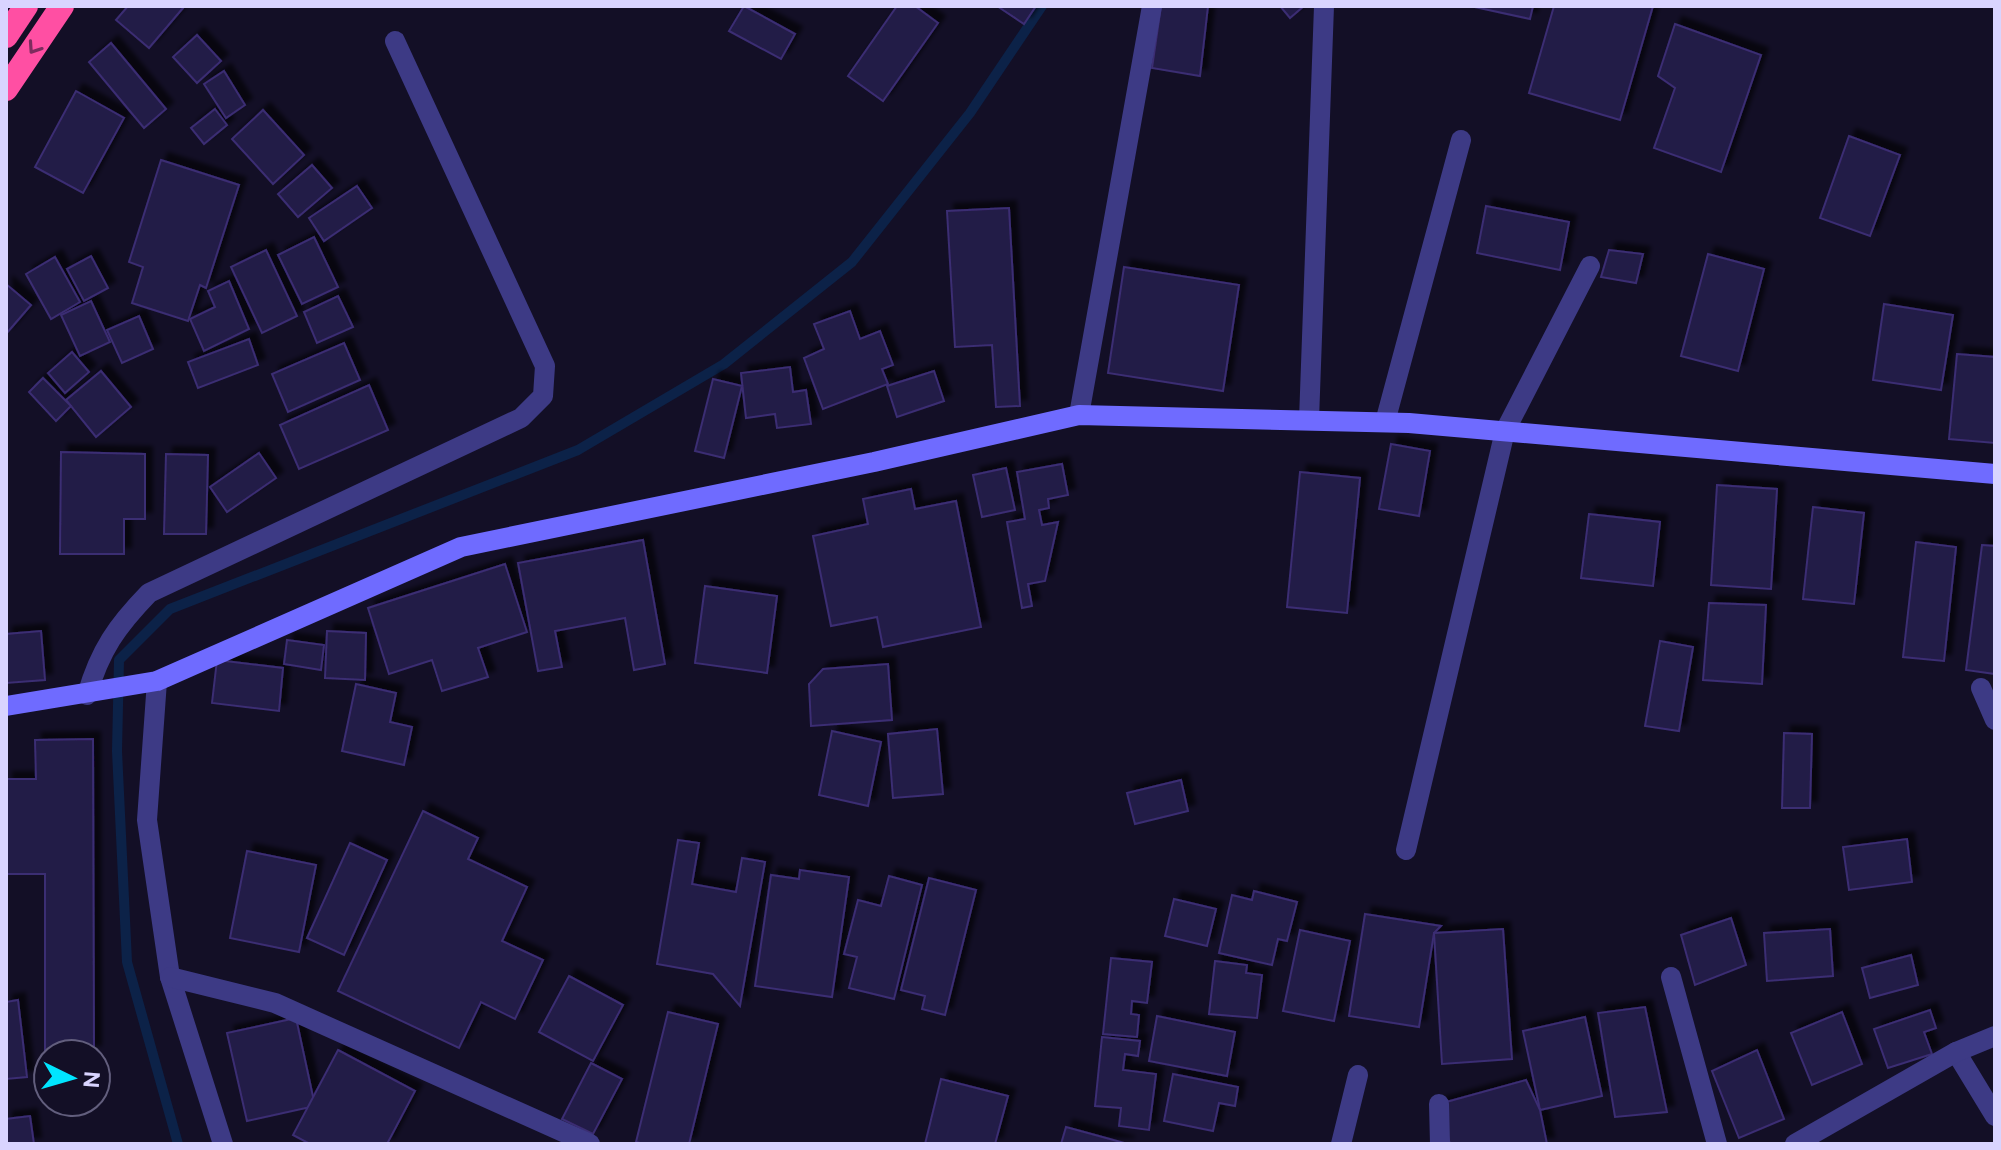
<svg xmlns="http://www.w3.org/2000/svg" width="2001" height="1150" viewBox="0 0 2001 1150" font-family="Figtree,sans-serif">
<defs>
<filter id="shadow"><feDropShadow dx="7" dy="-7" stdDeviation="2" flood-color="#0009"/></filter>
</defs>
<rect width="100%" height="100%" fill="#130f26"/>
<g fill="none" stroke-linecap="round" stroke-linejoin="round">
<path stroke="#0c2248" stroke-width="10" d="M178,1144L127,962L117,751L119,660L170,609L578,450L724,364L852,262L970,113L1042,6"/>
</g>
<g fill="#241b47" stroke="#3b2d73" stroke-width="2" filter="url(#shadow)">
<path d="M128,6H182L183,8L149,48L116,20Z"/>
<path d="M744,6L795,34L781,59L729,31Z"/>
<path d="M897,6H915L938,23L883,101L848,76Z"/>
<path d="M997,6H1036L1024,24Z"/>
<path d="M1161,6H1208L1200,76L1152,68Z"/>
<path d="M1280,6H1304L1290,18Z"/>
<path d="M1470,6H1533L1530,19Z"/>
<path d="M1554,6H1653L1620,120L1529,93Z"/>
<path d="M1675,24L1761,55L1721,172L1654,148L1675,88L1658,76Z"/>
<path d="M197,35L221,61L197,83L173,57Z"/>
<path d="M111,43L166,109L144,128L89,62Z"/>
<path d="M224,71L245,105L226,118L204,84Z"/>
<path d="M76,91L124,118L83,193L35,167Z"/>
<path d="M215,109L227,125L204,144L191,128Z"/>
<path d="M263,110L304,155L273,184L232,139Z"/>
<path d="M1849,136L1900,155L1870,236L1820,218Z"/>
<path d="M161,160L239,185L206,288L200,285L188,321L132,303L143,267L129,262Z"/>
<path d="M312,165L332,188L298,217L278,194Z"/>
<path d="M357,186L372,208L324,241L309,218Z"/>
<path d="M1486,206L1569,222L1560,270L1477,253Z"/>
<path d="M1009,208L1020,406L996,407L992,345L955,347L947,211Z"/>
<path d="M314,237L338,287L302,304L278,255Z"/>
<path d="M266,250L297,316L262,333L231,267Z"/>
<path d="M1609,250L1643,254L1636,283L1601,277Z"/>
<path d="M1708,254L1764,269L1738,371L1681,356Z"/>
<path d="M91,256L108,288L84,301L67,269Z"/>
<path d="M55,257L80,302L51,319L26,274Z"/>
<path d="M1124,267L1239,285L1223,391L1108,373Z"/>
<path d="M229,281L249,329L204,351L190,319L215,307L208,291Z"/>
<path d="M6,284L31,305L6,334Z"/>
<path d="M338,296L353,327L317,343L304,312Z"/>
<path d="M91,301L110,342L80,356L61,315Z"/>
<path d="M1884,304L1953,315L1941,390L1873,380Z"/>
<path d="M850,311L860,339L880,331L893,365L882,369L888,384L823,409L804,358L824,349L814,324Z"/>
<path d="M139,316L153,349L122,363L107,330Z"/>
<path d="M249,339L258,365L198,388L188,362Z"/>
<path d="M344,343L360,380L288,412L272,374Z"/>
<path d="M72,352L89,372L65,393L48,373Z"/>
<path d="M1957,354L1995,357V443L1949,439Z"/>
<path d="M790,367L793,392L806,390L811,424L777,428L775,414L746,418L741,373Z"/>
<path d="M101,371L131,407L96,437L66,400Z"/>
<path d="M934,371L944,401L897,417L887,386Z"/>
<path d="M43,378L71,406L56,421L29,392Z"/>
<path d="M713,379L742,386L724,458L695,451Z"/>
<path d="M369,385L388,430L299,469L280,425Z"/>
<path d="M1391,444L1430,451L1419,516L1379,509Z"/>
<path d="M61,452L145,454V519H124V554H60Z"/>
<path d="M259,453L276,478L227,512L210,487Z"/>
<path d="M166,454L208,455L206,534H164Z"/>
<path d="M1062,464L1068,495L1048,499L1049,508L1039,510L1042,525L1058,522L1045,581L1028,584L1032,606L1022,608L1007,522L1025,519L1017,472Z"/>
<path d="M1006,468L1015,510L982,517L973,475Z"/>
<path d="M1300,472L1360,478L1347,613L1287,607Z"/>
<path d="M1717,485L1777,489L1771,589L1711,585Z"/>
<path d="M911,489L915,509L956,501L981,627L883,647L877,617L831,626L813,536L868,524L863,499Z"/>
<path d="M1813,507L1864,513L1854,604L1803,599Z"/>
<path d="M1589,514L1660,522L1653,586L1581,578Z"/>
<path d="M643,540L665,664L634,670L625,618L555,631L562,667L538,671L518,563Z"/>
<path d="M1916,542L1956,547L1944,661L1903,657Z"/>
<path d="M1982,545L1995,546V674L1966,670Z"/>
<path d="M505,564L527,632L478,648L488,677L442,691L432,660L389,674L368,608Z"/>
<path d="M705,586L777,596L767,673L695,663Z"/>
<path d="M1709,603L1766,605L1762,684L1703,680Z"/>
<path d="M41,631L45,680L6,683V634Z"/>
<path d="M327,631L366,633L365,680L325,678Z"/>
<path d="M287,640L324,645L321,670L284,664Z"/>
<path d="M1660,641L1693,647L1679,731L1645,726Z"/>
<path d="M217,660L283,668L279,711L212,703Z"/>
<path d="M888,664L892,720L811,726L809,684L823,669Z"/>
<path d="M356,684L396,693L390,722L412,727L404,765L342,751Z"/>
<path d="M937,729L943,794L893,798L888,734Z"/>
<path d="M832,731L881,742L868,806L819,795Z"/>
<path d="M1784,733L1812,734L1810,808H1782Z"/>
<path d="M93,739L94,1052H45V874H6V779H36L35,740Z"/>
<path d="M1181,780L1188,811L1135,824L1127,793Z"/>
<path d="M423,811L478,838L468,859L527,887L502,941L543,960L515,1019L481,1002L459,1048L338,991Z"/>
<path d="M1907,839L1912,882L1849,890L1843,847Z"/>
<path d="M678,840L699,843L692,884L736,892L742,858L765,862L740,1006L713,974L657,964Z"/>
<path d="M350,843L387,860L344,955L307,938Z"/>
<path d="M247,851L316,865L299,952L230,938Z"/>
<path d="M800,870L849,877L832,997L755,986L771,875L799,879Z"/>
<path d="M889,876L922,885L894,999L849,988L857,957L844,954L858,900L881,906Z"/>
<path d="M929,878L976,890L945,1015L922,1009L925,996L901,990Z"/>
<path d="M1254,891L1297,902L1287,941L1278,939L1272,965L1219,953L1232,895L1252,900Z"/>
<path d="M1174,899L1216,909L1207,946L1165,936Z"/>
<path d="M1365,914L1441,926L1434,933L1419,1027L1349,1016Z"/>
<path d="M1731,918L1746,965L1695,985L1681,935Z"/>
<path d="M1503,929L1512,1059L1442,1064L1434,933Z"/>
<path d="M1830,929L1833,976L1767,981L1764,933Z"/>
<path d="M1300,930L1350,941L1334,1021L1283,1011Z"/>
<path d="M1911,955L1918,985L1870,998L1862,968Z"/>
<path d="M1111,958L1152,962L1147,1003L1132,1001L1131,1014L1139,1015L1137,1037L1103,1034Z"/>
<path d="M1215,961L1247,965L1246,973L1262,975L1257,1018L1209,1014Z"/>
<path d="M569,976L623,1005L593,1061L539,1032Z"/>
<path d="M18,1000L27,1077L6,1079V1002Z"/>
<path d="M1645,1007L1667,1112L1615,1117L1598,1013Z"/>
<path d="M1930,1010L1936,1028L1924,1032L1932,1054L1888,1068L1874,1029Z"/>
<path d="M668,1012L718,1024L689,1144H644L636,1142Z"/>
<path d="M1842,1012L1862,1064L1812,1085L1791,1033Z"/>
<path d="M1157,1016L1235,1032L1227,1076L1149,1061Z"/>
<path d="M1585,1017L1602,1096L1540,1110L1523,1031Z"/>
<path d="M296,1018L315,1106L247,1121L227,1033Z"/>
<path d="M1102,1037L1140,1041L1138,1056L1125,1054L1123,1070L1156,1074L1149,1130L1119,1126L1121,1108L1095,1106Z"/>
<path d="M338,1050L415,1091L387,1144H310L293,1135Z"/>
<path d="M1757,1050L1784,1119L1739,1138L1712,1071Z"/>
<path d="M591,1063L622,1079L593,1134L562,1119Z"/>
<path d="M1173,1074L1238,1087L1235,1106L1219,1103L1213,1131L1164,1121Z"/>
<path d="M941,1079L1008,1096L995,1144H925Z"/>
<path d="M1526,1080L1540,1110L1547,1144H1450L1439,1104Z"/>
<path d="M30,1116L34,1144H6V1119Z"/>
<path d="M1066,1127L1128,1144H1061Z"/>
</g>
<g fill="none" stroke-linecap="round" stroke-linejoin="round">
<g stroke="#3d3a85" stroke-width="20">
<path d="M1079,415L1152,6"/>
<path d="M1309,420L1324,6"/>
<path d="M1385,422L1461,140"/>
<path d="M157,681L147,820L170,977L223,1144"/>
<path d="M1981,688L1995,720"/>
<path d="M87,695C100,650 117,626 149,593L521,418L543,396L545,366L395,41"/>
<path d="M1406,850L1505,431L1590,266"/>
<path d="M170,977L275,1003L590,1144"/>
<path d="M1671,977L1717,1144"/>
<path d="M1956,1052L1995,1116"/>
<path d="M1439,1104L1440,1144"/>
<path d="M1341,1144L1358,1075"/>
<path d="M1795,1144L1956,1052L1995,1036"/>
</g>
<path stroke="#6f6bff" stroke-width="20" d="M6,706L157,681L461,547L874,462L1079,415L1409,423L1995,474"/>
<g stroke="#ff4fa3" stroke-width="24">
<path d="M6,36L26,6"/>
<path d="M6,89L62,6"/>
</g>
</g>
<defs><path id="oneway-chevron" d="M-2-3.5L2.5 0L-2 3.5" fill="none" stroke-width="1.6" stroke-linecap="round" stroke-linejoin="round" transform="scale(2)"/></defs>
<use stroke="#7d2c5e" href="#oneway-chevron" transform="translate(34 48) rotate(124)"/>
<rect width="2001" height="1150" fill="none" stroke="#d9d4ff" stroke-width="16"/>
<g transform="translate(72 1078) rotate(95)"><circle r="38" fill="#130f26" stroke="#625e7d" stroke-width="2"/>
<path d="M0-6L14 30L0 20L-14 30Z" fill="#00e5ff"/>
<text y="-12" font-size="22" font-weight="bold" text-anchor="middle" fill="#d9d4ff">N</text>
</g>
</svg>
